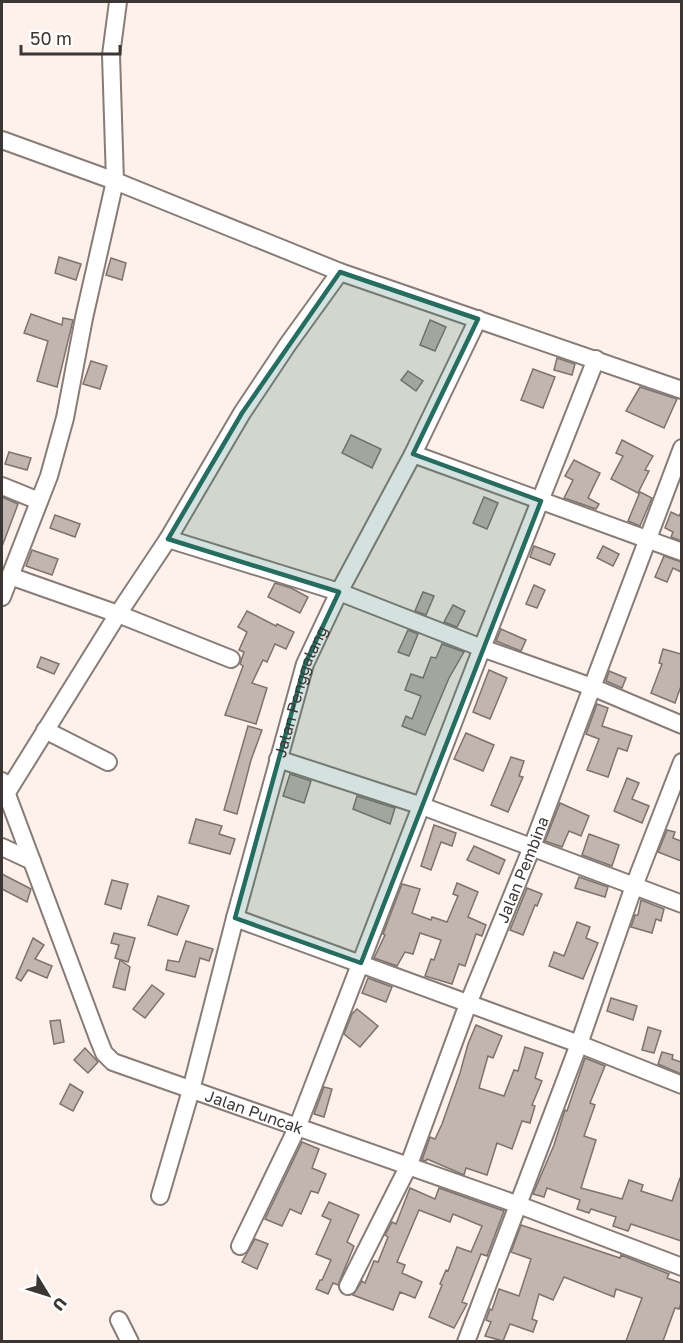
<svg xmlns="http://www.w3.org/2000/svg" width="683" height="1343" viewBox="0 0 683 1343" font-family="'Golos Text',sans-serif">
<rect width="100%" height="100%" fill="#fef1eb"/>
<g fill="#c1b5b0" stroke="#7d726d" stroke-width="1.5">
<path d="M59,257L81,264L76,280L55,273Z"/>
<path d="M111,258L126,263L122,280L106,275Z"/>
<path d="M31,314L62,325L63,318L73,320L57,387L37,381L48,341L24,333Z"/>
<path d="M430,320L446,327L435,351L420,345Z"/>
<path d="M557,358L575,364L572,375L554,370Z"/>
<path d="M91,361L107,366L100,389L83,384Z"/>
<path d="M533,369L555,377L543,408L521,400Z"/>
<path d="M408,371L423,381L416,391L401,380Z"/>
<path d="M640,387L677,399L664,428L626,411Z"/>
<path d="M351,435L381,449L372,468L342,453Z"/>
<path d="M622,440L653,456L645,470L649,471L638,493L611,479L623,456L616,453Z"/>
<path d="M9,452L31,458L27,470L5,464Z"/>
<path d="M574,460L600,473L588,498L599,504L596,509L564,498L573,480L565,476Z"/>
<path d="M640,492L652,498L640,526L628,521Z"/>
<path d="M2,497L18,504L3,544L2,543Z"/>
<path d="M484,497L498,503L487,529L473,523Z"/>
<path d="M671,512L679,516L681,512V541L671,537L673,532L665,528Z"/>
<path d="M55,515L80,524L75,537L50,528Z"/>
<path d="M534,546L555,554L550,565L530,557Z"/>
<path d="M603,546L619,554L613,566L597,558Z"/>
<path d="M32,550L58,559L52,575L26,566Z"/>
<path d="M664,556L681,562V572L673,568L667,582L655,577Z"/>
<path d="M275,583L291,588L308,597L300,613L268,597Z"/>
<path d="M534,585L545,590L537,608L526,604Z"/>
<path d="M423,592L434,596L426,615L415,611Z"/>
<path d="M453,605L465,611L457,627L444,622Z"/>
<path d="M247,611L276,626L277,624L294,632L286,649L275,644L267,662L263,660L252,683L267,688L256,724L225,715L243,666L240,664L244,652L239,650L247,632L238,627Z"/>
<path d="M501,629L526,640L521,651L496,641Z"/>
<path d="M408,630L418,634L409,656L398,652Z"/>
<path d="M442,644L464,652L449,678L425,735L402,726L406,716L412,719L421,696L405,690L411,674L423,678L431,657L436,658Z"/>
<path d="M663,649L681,654V686L675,703L651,693L662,664L659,663Z"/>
<path d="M41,657L59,664L54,674L37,667Z"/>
<path d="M489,670L507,678L490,719L473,712Z"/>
<path d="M609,671L626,678L622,688L606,681Z"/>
<path d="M597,704L608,708L602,726L632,736L627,751L618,748L608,777L587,770L599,739L586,734Z"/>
<path d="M248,726L262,730L251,760L237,814L224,810Z"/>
<path d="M466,733L494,745L483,771L454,759Z"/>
<path d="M511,757L524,761L519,776L523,777L508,812L491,805Z"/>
<path d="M290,774L311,781L304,803L283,796Z"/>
<path d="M627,778L639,783L632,799L649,806L642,823L614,811Z"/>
<path d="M357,796L395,808L390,824L353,809Z"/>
<path d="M560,803L589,816L581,836L569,831L562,847L545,841Z"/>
<path d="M196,819L222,826L219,834L235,839L230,854L189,843Z"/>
<path d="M434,825L456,833L452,846L441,842L431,870L421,866Z"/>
<path d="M667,830L675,832L673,838L681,841V861L658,852Z"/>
<path d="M589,834L619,845L612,866L582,855Z"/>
<path d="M474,846L505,860L499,874L467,860Z"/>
<path d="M2,874L31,889L27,902L2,889Z"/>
<path d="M579,877L608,887L605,897L575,888Z"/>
<path d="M112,880L128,884L121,909L105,904Z"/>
<path d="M457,883L478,892L468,917L486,925L482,936L476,934L465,966L459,964L452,984L425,976L431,959L434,960L441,940L420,933L413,954L405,952L397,966L374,958L385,935L383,934L402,884L420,889L412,913L431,920L432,917L447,922L458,896L453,894Z"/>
<path d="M527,888L542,894L537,906L535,905L523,935L510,930Z"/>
<path d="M158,896L189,906L177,935L148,925Z"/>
<path d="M641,900L664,909L661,921L656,919L652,933L631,927L635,915H638Z"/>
<path d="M577,922L590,927L586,938L598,943L583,979L549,966L554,952L564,956Z"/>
<path d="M114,933L135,938L128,962L115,958L119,945L111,943Z"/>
<path d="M33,938L44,945L35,959L52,966L47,978L28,970L21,981L16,978Z"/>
<path d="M186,941L213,949L209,961L200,958L195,977L166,970L168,960L179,962Z"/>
<path d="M120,960L130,967L125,990L113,987Z"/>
<path d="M368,978L392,987L386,1002L362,993Z"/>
<path d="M152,985L164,994L145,1018L133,1009Z"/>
<path d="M611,998L637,1006L633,1020L607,1011Z"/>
<path d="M357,1009L378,1026L360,1047L344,1034L352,1014Z"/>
<path d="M60,1020L64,1042L54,1044L50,1021Z"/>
<path d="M476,1025L502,1036L493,1058L488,1056L479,1088L504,1096L514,1070L518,1071L525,1047L543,1053L535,1078L542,1081L532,1105L535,1106L530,1123L522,1121L512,1149L497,1143L487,1175L466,1168L464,1175L427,1159L426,1161L422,1160L430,1137L435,1139L442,1124L460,1073L468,1044Z"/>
<path d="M648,1027L661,1031L654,1053L642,1050Z"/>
<path d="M85,1048L98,1062L88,1073L74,1060Z"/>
<path d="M662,1052L673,1055L672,1059L681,1062V1074L658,1064Z"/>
<path d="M585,1058L605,1066L590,1103L595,1105L584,1136L596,1140L581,1188L622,1199L629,1180L643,1185L641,1191L672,1201L680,1178H681V1241L631,1224L628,1231L613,1226L616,1217L591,1209L589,1213L577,1209L580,1200L547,1188L544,1197L533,1194L554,1145L565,1110L567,1111Z"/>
<path d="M70,1084L83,1092L73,1111L60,1104Z"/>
<path d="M324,1087L332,1089L324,1117L314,1114Z"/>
<path d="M302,1142L319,1149L312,1168L326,1174L318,1193L311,1191L301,1214L290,1209L282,1226L265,1219Z"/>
<path d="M410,1188L435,1199L439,1188L504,1211L487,1256L481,1254L462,1302L467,1304L454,1328L429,1317L442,1285L440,1284L446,1270L448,1271L457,1247L471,1252L482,1226L453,1214L450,1222L419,1210L397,1262L405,1265L402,1273L422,1282L415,1298L400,1292L393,1310L353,1295L362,1281L365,1283L374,1261L378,1262L388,1237L385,1235L392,1222L396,1224Z"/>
<path d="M329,1202L359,1215L347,1242L354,1246L338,1285L333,1283L328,1294L316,1289L320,1280H322L331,1260L316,1254L331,1220L322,1216Z"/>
<path d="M521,1225L620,1258L621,1255L669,1274L667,1278L681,1283V1303L679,1309L675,1308L663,1341H626L642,1298L616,1289L614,1297L564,1277L553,1300L539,1294L532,1319L537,1321L533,1332L510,1324L503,1341L485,1336L491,1322L486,1320L490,1309L492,1310L499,1289L519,1296L531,1259L511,1252Z"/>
<path d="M255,1239L268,1244L257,1269L242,1262Z"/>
</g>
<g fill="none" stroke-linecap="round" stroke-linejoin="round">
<defs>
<g id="minor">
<path d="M2,140L115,181L340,272L682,390"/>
<path d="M413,454L682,552"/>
<path d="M2,486L39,501"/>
<path d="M168,539L339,592L482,648L592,687L682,725"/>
<path d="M10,576L118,614L231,659"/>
<path d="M2,597L49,476L65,418L84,318L115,181L111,55L118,2"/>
<path d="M45,730L108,762"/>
<path d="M278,759L422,806L682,904"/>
<path id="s1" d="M2,781L98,1038L104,1053L113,1062L519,1205L682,1267"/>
<path d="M6,794L118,614L168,539L242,413L288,344L340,272"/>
<path d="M2,847L32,861"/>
<path d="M235,918L579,1044L682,1085"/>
<path id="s2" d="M160,1196L191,1090L235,918L305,664L339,592L413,454L478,319"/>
<path d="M240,1246L297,1128L482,648L596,359"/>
<path id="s3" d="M348,1286L408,1167L468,1004L532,847L682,448"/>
<path d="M119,1320L130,1342"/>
<path d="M466,1342L579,1044L634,886L682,762"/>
</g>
</defs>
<use href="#minor" stroke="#877c77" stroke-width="20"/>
<use href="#minor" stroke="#fff" stroke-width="16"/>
</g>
<path fill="#266c60" fill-opacity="0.2" stroke="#266c60" stroke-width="4.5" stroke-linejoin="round" d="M340,272L478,319L413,454L541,501L361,963L235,918L305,664L339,592L168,539L242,413Z"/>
<g text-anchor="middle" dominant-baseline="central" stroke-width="5" stroke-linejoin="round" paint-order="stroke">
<g font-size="16" fill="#3b3634" stroke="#fff">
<text stroke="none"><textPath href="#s2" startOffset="524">Jalan Penggalang</textPath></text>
<text stroke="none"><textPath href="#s3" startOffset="452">Jalan Pembina</textPath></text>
<text stroke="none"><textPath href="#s1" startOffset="453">Jalan Puncak</textPath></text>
</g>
</g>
<rect width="683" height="1343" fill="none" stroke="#3b3634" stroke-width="6"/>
<g transform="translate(48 1295) rotate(128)" stroke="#ffffff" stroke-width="4.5" paint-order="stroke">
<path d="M0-4.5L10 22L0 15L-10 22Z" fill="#3b3634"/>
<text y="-9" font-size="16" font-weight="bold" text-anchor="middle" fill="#3b3634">U</text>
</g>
<path d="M21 45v9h99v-9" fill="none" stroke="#3b3634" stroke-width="3"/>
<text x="30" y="45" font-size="18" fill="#3b3634" stroke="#ffffff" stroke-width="4.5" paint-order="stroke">50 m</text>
</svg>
